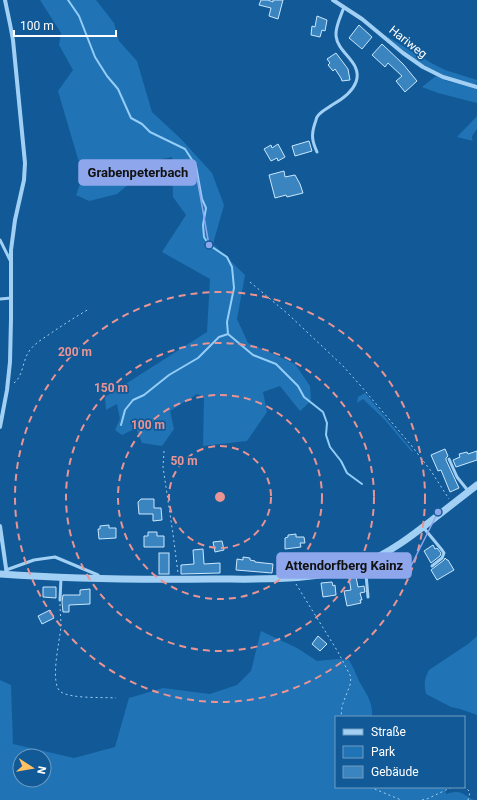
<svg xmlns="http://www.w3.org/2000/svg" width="477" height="800" viewBox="0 0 477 800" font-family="Roboto,sans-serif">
<rect width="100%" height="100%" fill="#115a97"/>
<g fill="#2073b5" fill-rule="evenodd">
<path d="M40,0H96L114,23L119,41L137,61L152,112L181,139L212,173L224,205L213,244L245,275L237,319L248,343L269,352L295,364L310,386L311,401L300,411L280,386L263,392L267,412L247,441L203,446L204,398L197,394L170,411L174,429L162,446L142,443L136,428L122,435L115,430L120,419L117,404L106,410L105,397L207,332L210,279L162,252L186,215L173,197L172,157L158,160L117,194L89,201L76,195L83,176L58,91L73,70L59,45L61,33Z"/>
<path d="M383,34L433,64L445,70L477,80L476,85C467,82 457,81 449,77C423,68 404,51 383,34Z"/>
<path d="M436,76L447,81L477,89V103L438,93L422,87Z"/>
<path d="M477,116V129L472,136V139L473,141L457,137Z"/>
<path d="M365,393L413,451L412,452L384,419L363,399L357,403L358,397Z"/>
<path d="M261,631L297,648L317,661L338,659L349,660C353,667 356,674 359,681C366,694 373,701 372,717H336V787H444L446,794C463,789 461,794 474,800H0V680L11,685L13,744L74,758L115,747L129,698L163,688L210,694L237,685L251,671ZM20,756H44V780H20Z"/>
<path d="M477,636V715L460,709L451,707L426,694C424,684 424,679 429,670L468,644Z"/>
</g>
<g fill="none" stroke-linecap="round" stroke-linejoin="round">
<g stroke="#94cdf7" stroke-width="2">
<path d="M68,0L79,16L95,57L107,76L118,89L131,118L142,124L150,132L185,149L196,166L202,199L206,208L203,225L204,237L209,245L227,257L232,267L234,288L227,322L228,334L253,355L276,364L298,386L304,397L323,412L327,423L326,435L330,447L341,461L347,473L362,484"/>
<path d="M121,425L125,410L133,400L144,395L169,375L198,358L219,337L228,334"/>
</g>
</g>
<g fill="#3a84c0" stroke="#cae7fe">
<path d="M261,0H268L273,2V0H283L278,19L269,16L271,8L259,5Z"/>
<path d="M317,16L327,20L325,31L322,30L320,37L311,35L312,26L315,27Z"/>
<path d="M359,25L372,37L362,49L349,38Z"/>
<path d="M382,44L403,64L417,81L405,92L396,81L402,76L388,63L385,67L372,55Z"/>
<path d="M336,53L348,69L350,80L342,81L341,78L335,69L333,71L328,65L330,63L327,59Z"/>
<path d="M309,141L312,151L295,156L292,146Z"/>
<path d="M278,144L285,157L278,161L277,158L271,161L264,149L271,145L272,148Z"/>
<path d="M284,171L285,177L295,175L300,184L303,193L287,197L286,195L275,198L269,175Z"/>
<path d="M445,449L448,456L446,458V460L459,488L450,492L441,470L438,471L431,455Z"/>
<path d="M477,451V460L456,467L453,460L460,457L459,454L467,452L468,454Z"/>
<path d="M141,499H154V508H161L162,520L153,521V514H139L138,502Z"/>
<path d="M109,525V528H116V538L99,539L98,529H100V526Z"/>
<path d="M148,532H157V536H164V547H144V536H148Z"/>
<path d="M296,534V537H304L305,543H300L301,547L285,549V538L288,537V535Z"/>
<path d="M222,541L224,550L215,552L213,542Z"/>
<path d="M433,545L435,549L437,548L441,553L440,556L431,563L424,551Z"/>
<path d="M203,549L204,564L220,563V573L181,574V565L194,564L193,550Z"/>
<rect x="159" y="553" width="10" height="21"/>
<path d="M243,557L250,558V560L255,561V562L273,564L272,573L236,570L237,559L243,560Z"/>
<path d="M445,558L447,560H448L454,570L437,580L431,570L444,560Z"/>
<path d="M356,577L358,587L364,586L365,592L360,593L362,600H360L361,603L347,606L344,591L351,590L349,578Z"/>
<path d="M332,582L333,586L335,585L336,595L323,597L321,583Z"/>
<path d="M43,587H56V598L43,597Z"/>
<path d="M90,589V604L69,605V612H63L62,602L63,595H80V590Z"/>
<path d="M50,610L54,618L42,624L38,616Z"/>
<path d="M318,636L327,644L320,651L312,644Z"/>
</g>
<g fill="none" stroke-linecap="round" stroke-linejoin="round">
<g stroke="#a2d0f4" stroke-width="1" stroke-dasharray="2 3" stroke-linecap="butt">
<path d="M250,282L288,314L343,366L360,385L411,445L431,471L449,499"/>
<path d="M14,383C24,375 22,360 30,350C36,342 46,337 54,331C66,323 77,316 89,309"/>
<path d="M164,451L163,467L173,534L178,573"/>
<path d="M296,584L338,652L351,677L350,685L342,706L341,717"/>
<path d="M60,604C60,612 61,619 61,626C60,640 49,684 61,692C72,699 103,697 116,698"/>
<path d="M464,786L470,792L468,800"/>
<path d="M370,787L401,800"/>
<path d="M422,800L427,799L452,787"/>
</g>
<g stroke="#a2d0f4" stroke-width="3">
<path d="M317,152C312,141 311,135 315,123C316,121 316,119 317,117C321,111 327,109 332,105C341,100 352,93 356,82C363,62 338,54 336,36C335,27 341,16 344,7"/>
<path d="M0,240L10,260"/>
<path d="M0,299L11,298"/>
<path d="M449,459L457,477L469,492"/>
<path d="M423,527L442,550L444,553L442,558L432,566"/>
<path d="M365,563L368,597"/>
<path d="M6,570L34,560L55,557L98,575L100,577"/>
<path d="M60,600L61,578"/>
</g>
<g stroke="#a2d0f4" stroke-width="4">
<path d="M333,0L362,19L403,53L423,67L443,77L477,87"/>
<path d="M0,427L7,390L10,362L11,319V250L15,220L24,180L25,163L13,40L10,24L5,0"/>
<path d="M0,526L7,575"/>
</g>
<path stroke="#a2d0f4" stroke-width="7" d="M0,574C71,579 141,580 212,579C262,579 315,582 362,564C390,553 413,535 436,517C450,506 463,496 477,485"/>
</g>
<g fill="none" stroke="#ea9494" stroke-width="2" stroke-dasharray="7 5">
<circle cx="220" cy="497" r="51"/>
<circle cx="220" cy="497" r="102"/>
<circle cx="220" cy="497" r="154"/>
<circle cx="220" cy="497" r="205"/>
</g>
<g text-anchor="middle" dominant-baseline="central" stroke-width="3.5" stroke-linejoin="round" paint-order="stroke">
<g font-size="12" fill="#fff" stroke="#115a97">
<text transform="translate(408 42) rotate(38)">Hariweg</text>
</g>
</g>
<circle cx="220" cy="497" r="6" fill="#ea9494" stroke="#115a97" stroke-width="2"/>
<g font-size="12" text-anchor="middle" font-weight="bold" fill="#ea9494" stroke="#115a97" stroke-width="3.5" stroke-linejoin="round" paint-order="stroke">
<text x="75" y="356">200 m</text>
<text x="111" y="392">150 m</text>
<text x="148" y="429">100 m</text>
<text x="184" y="465">50 m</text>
</g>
<path fill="none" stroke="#8ea6ec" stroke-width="1.5" d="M209 245L196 172M438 512L411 566"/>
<g fill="#8ea6ec" stroke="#115a97" stroke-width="1.5">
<circle cx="209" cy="245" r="4"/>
<circle cx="438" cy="512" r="4"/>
</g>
<g fill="#8ea6ec" stroke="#8ea6ec" stroke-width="1.5">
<rect x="79" y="160" width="117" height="25" rx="4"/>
<rect x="277" y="553" width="134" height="25" rx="4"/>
</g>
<g font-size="13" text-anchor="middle" font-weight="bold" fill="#111">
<text x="138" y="177">Grabenpeterbach</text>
<text x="344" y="570">Attendorfberg Kainz</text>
</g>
<rect x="335" y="716" width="130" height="72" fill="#115a97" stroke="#709cc1"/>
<rect x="343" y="729" width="20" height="6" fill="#a2d0f4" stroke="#709cc1"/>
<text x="371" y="736" font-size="12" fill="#ffffff">Straße</text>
<rect x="343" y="746" width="20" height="12" fill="#2073b5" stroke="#709cc1"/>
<text x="371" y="756" font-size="12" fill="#ffffff">Park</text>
<rect x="343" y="766" width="20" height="12" fill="#3a84c0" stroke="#709cc1"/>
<text x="371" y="776" font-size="12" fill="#ffffff">Gebäude</text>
<g transform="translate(32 768) rotate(102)"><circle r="19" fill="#115a97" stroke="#709cc1"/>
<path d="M0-3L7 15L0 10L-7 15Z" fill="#ffc164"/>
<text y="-6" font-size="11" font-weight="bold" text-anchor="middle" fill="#ffffff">N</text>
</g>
<path d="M14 30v6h102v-6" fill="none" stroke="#ffffff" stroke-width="2"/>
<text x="20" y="30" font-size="12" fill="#ffffff" stroke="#115a97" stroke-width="3" paint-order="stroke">100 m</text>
</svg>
